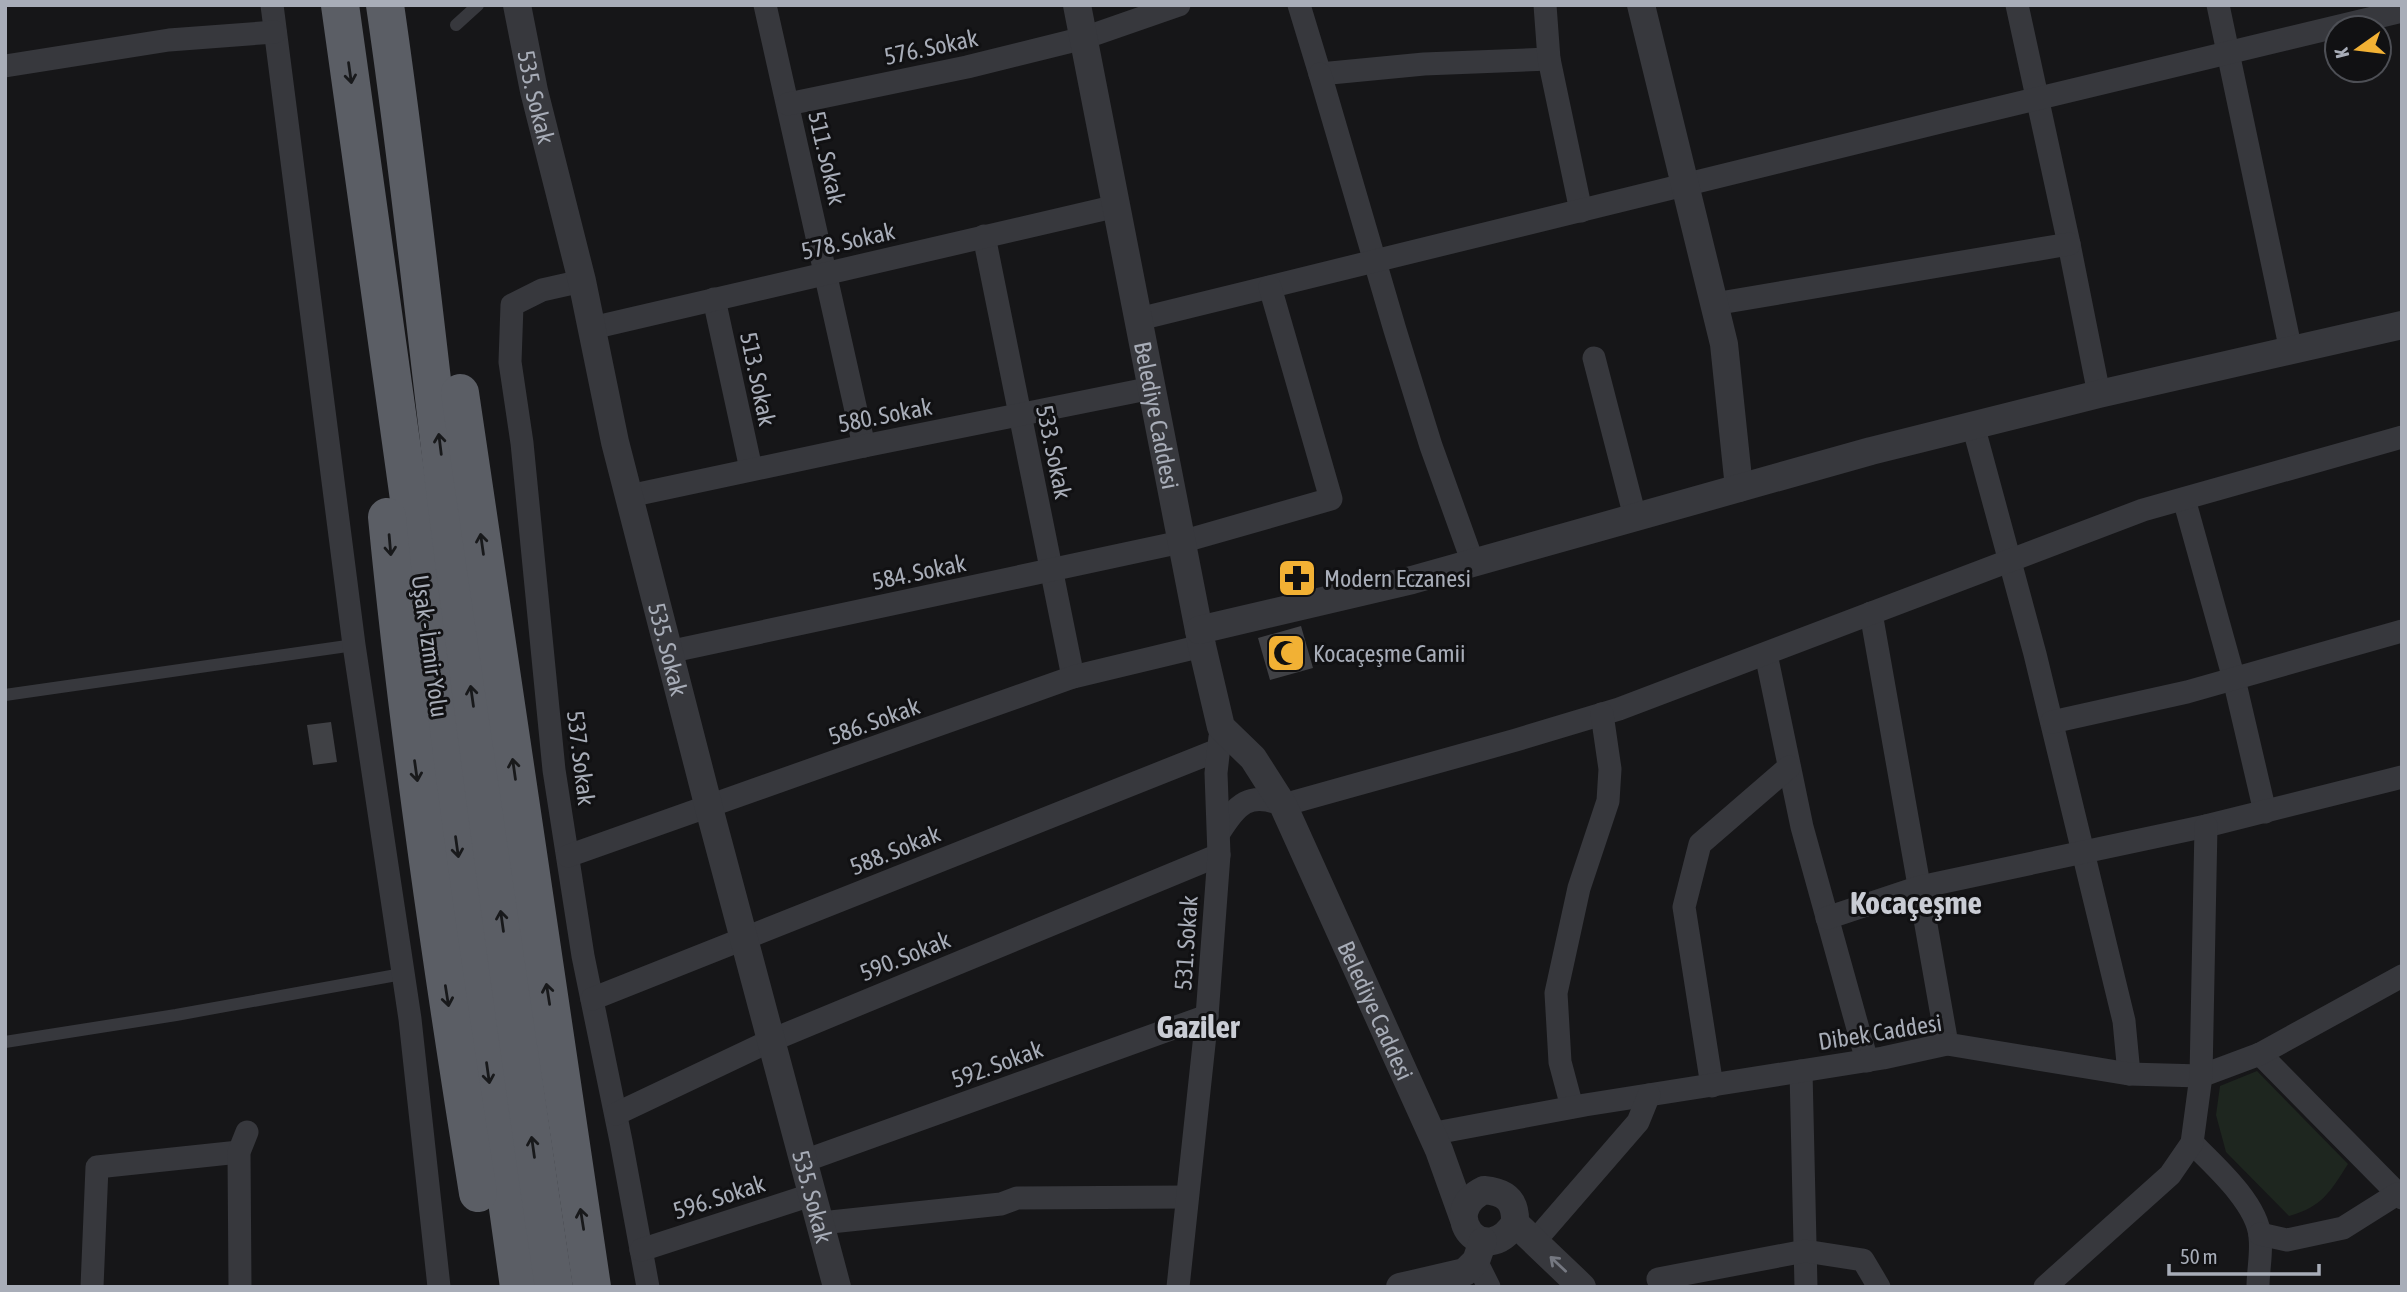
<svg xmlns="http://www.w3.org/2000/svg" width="2407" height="1292" viewBox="0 0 2407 1292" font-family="'Asap Condensed',sans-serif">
<rect width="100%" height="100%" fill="#161618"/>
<path fill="#1e261f" d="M2257,1071L2348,1164C2330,1192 2322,1207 2289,1216L2226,1152L2216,1115L2220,1086Z"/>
<g fill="#404145">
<path d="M1301,626L1313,668L1270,680L1258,638Z"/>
<path d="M331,722L337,762L313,765L307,725Z"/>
</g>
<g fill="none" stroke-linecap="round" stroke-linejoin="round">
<g stroke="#37383d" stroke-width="12">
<path d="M456,25L478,5"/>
<path d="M5,695L354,645"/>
<path d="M5,1042L176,1015L402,974"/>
</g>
<g stroke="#37383d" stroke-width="23">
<path d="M272,5L354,645L410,1019L439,1287"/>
<path d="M765,5L864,446"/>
<path d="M1299,5L1320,74L1424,64L1549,59"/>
<path d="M1545,5L1549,59L1581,211"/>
<path d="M2017,5L2069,244L2099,394"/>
<path d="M2218,5L2291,351"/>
<path d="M5,66L169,40L275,32"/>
<path d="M1320,74L1395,330L1431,446L1473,563"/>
<path d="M788,104L967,67L1084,38L1179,5"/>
<path d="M984,236L1073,677"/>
<path d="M582,281L542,290L512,305L510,362L522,443L554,770L583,956L621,1141L648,1287"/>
<path d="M714,299L751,469"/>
<path d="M1714,304L2069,244"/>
<path d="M1139,319L1944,121L2402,11"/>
<path d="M592,328L1117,206"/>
<path d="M1594,358L1635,517"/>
<path d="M1973,425L2035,654L2124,1021L2129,1074"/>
<path d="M629,496L864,446L1152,388"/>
<path d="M2184,499L2234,679L2265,812"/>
<path d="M1871,613L1947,1044"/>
<path d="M668,652L1181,542L1331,499L1270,287"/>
<path d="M1766,654L1802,827L1867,1061"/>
<path d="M2052,722L2187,692L2402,631"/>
<path d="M1219,833C1237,804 1249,791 1283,805L1516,740L1619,709L2143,510L2402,437"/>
<path d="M568,856L1073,677L1202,646"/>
<path d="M1827,918L1920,887L2206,826L2402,777"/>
<path d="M592,999L1218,750"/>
<path d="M2260,1054L2402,1198"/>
<path d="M1801,1071L1806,1287"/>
<path d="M1712,1086L1684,907L1700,844L1789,767"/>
<path d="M1572,1107L1560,1062L1556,993L1579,888L1608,801L1610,769L1602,714"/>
<path d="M616,1114L772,1040L1219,855"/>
<path d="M1430,1134L1585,1105L1883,1058L1947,1044L2129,1074L2201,1076L2260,1054L2402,976"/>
<path d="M2192,1143C2214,1165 2258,1204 2260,1237C2262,1253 2258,1270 2258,1287"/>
<path d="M804,1161L1207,1016"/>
<path d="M821,1223L1001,1204L1017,1198L1187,1197"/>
<path d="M2260,1234L2287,1240L2343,1228L2397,1194"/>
<path d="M1534,1242L1638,1122L1649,1095"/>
<path d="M641,1250L814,1194"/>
<path d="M1476,1261L1489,1287"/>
<path d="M1658,1279L1805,1251L1863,1260L1879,1287"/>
<path d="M92,1287L97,1167L239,1152"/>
<path d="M240,1287L239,1152L247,1132"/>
<path d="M1178,1287L1207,1016L1219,855L1216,773L1220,737"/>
<path d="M2045,1287L2170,1175L2192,1143L2201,1076L2206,826"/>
</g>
<g stroke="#37383d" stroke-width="28">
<path id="s1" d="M517,5L534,91L582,281L615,442L709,808L837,1287"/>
<path id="s2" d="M1077,5L1202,646L1221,727L1253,758L1283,805L1439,1150L1463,1217"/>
<path d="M1641,5L1724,344L1739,488"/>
<path d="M1199,630L1412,580L1871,451L2099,394L2402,325"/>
<path d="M1515,1223C1485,1271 1436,1213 1484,1190C1506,1192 1516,1201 1515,1223L1582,1287"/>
<path d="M1400,1287L1465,1272L1476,1261L1483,1241"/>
</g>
<g stroke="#5b5e65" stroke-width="38">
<path d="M340,5L519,1287"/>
<path d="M385,5C410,175 427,345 448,514C481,772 515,1030 554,1287"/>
<path d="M460,393L592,1287"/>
<path d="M387,517C409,743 442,968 478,1193"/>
</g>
</g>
<defs><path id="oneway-shaft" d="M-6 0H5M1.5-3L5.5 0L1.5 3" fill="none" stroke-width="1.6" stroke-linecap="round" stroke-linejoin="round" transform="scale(1.75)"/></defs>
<g stroke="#18191b">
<use href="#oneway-shaft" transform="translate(350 73) rotate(82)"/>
<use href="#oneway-shaft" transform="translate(440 444) rotate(-97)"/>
<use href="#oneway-shaft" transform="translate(482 544) rotate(-98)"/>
<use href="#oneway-shaft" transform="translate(390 545) rotate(85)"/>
<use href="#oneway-shaft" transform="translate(472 696) rotate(-98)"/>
<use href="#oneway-shaft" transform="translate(514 769) rotate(-98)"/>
<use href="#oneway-shaft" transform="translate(416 771) rotate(82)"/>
<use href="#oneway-shaft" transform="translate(457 847) rotate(82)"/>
<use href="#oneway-shaft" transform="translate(502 921) rotate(-98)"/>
<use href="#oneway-shaft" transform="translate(548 994) rotate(-99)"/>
<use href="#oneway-shaft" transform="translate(447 996) rotate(81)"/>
<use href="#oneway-shaft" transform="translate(488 1073) rotate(82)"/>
<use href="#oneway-shaft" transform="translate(533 1147) rotate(-98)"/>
<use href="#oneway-shaft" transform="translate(582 1219) rotate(-99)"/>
</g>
<use stroke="#757881" href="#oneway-shaft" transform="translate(1558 1264) rotate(-137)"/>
<defs>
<symbol id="pharmacy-square" viewBox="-11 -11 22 22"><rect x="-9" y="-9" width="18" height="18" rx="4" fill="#f2b134" stroke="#111113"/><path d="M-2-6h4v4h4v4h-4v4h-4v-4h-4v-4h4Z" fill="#111"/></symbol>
<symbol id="mosque-square" viewBox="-11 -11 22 22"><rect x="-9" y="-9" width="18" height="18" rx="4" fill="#f2b134" stroke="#111113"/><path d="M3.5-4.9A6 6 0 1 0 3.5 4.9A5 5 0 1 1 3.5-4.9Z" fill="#111"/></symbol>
</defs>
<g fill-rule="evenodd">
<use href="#pharmacy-square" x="1275" y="556" width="44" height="44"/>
<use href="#mosque-square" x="1264" y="631" width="44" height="44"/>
</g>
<g text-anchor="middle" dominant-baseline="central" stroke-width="6" stroke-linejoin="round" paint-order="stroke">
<g font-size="24" fill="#a8adb8" stroke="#111113">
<text transform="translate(931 47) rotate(-12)">576. Sokak</text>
<text stroke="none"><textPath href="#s1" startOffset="94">535. Sokak</textPath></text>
<text transform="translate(827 158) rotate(77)">511. Sokak</text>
<text transform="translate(848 241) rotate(-13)">578. Sokak</text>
<text transform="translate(758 379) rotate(78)">513. Sokak</text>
<text transform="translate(885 415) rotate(-11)">580. Sokak</text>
<text stroke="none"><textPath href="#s2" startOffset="418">Belediye Caddesi</textPath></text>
<text transform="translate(1054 452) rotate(78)">533. Sokak</text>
<text transform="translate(919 572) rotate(-12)">584. Sokak</text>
<text transform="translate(430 646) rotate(82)">Uşak - İzmir Yolu</text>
<text stroke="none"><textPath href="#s1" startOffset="662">535. Sokak</textPath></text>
<text transform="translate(874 721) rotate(-20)">586. Sokak</text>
<text transform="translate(581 758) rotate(83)">537. Sokak</text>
<text transform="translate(895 850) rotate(-22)">588. Sokak</text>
<text transform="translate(1186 943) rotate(-86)">531. Sokak</text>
<text transform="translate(905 956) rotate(-22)">590. Sokak</text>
<text stroke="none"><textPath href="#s2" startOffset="1062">Belediye Caddesi</textPath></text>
<text transform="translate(1880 1032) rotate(-9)">Dibek Caddesi</text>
<text transform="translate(997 1064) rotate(-20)">592. Sokak</text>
<text stroke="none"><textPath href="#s1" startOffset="1228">535. Sokak</textPath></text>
<text transform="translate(719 1197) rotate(-18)">596. Sokak</text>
</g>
<g font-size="24" fill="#a8adb8" stroke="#111113" text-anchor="start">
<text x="1324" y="578">Modern Eczanesi</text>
<text x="1313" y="653">Kocaçeşme Camii</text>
</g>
<g font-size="32" font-weight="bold" fill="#c9ccd4" stroke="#111113">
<text x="1916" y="902">Kocaçeşme</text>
<text x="1198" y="1026">Gaziler</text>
</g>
</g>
<rect width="2407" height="1292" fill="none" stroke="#a8adb8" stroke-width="14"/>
<g transform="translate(2358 49) rotate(256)"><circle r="33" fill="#111113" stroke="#4d4f55" stroke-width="2"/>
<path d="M0-5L12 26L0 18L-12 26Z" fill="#f2b134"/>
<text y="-10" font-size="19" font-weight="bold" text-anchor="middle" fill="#a8adb8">K</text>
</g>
<path d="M2169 1264v10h150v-10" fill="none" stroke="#a8adb8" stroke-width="3.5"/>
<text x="2180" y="1264" font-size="21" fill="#a8adb8" stroke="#111113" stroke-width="5" paint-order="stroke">50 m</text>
</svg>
